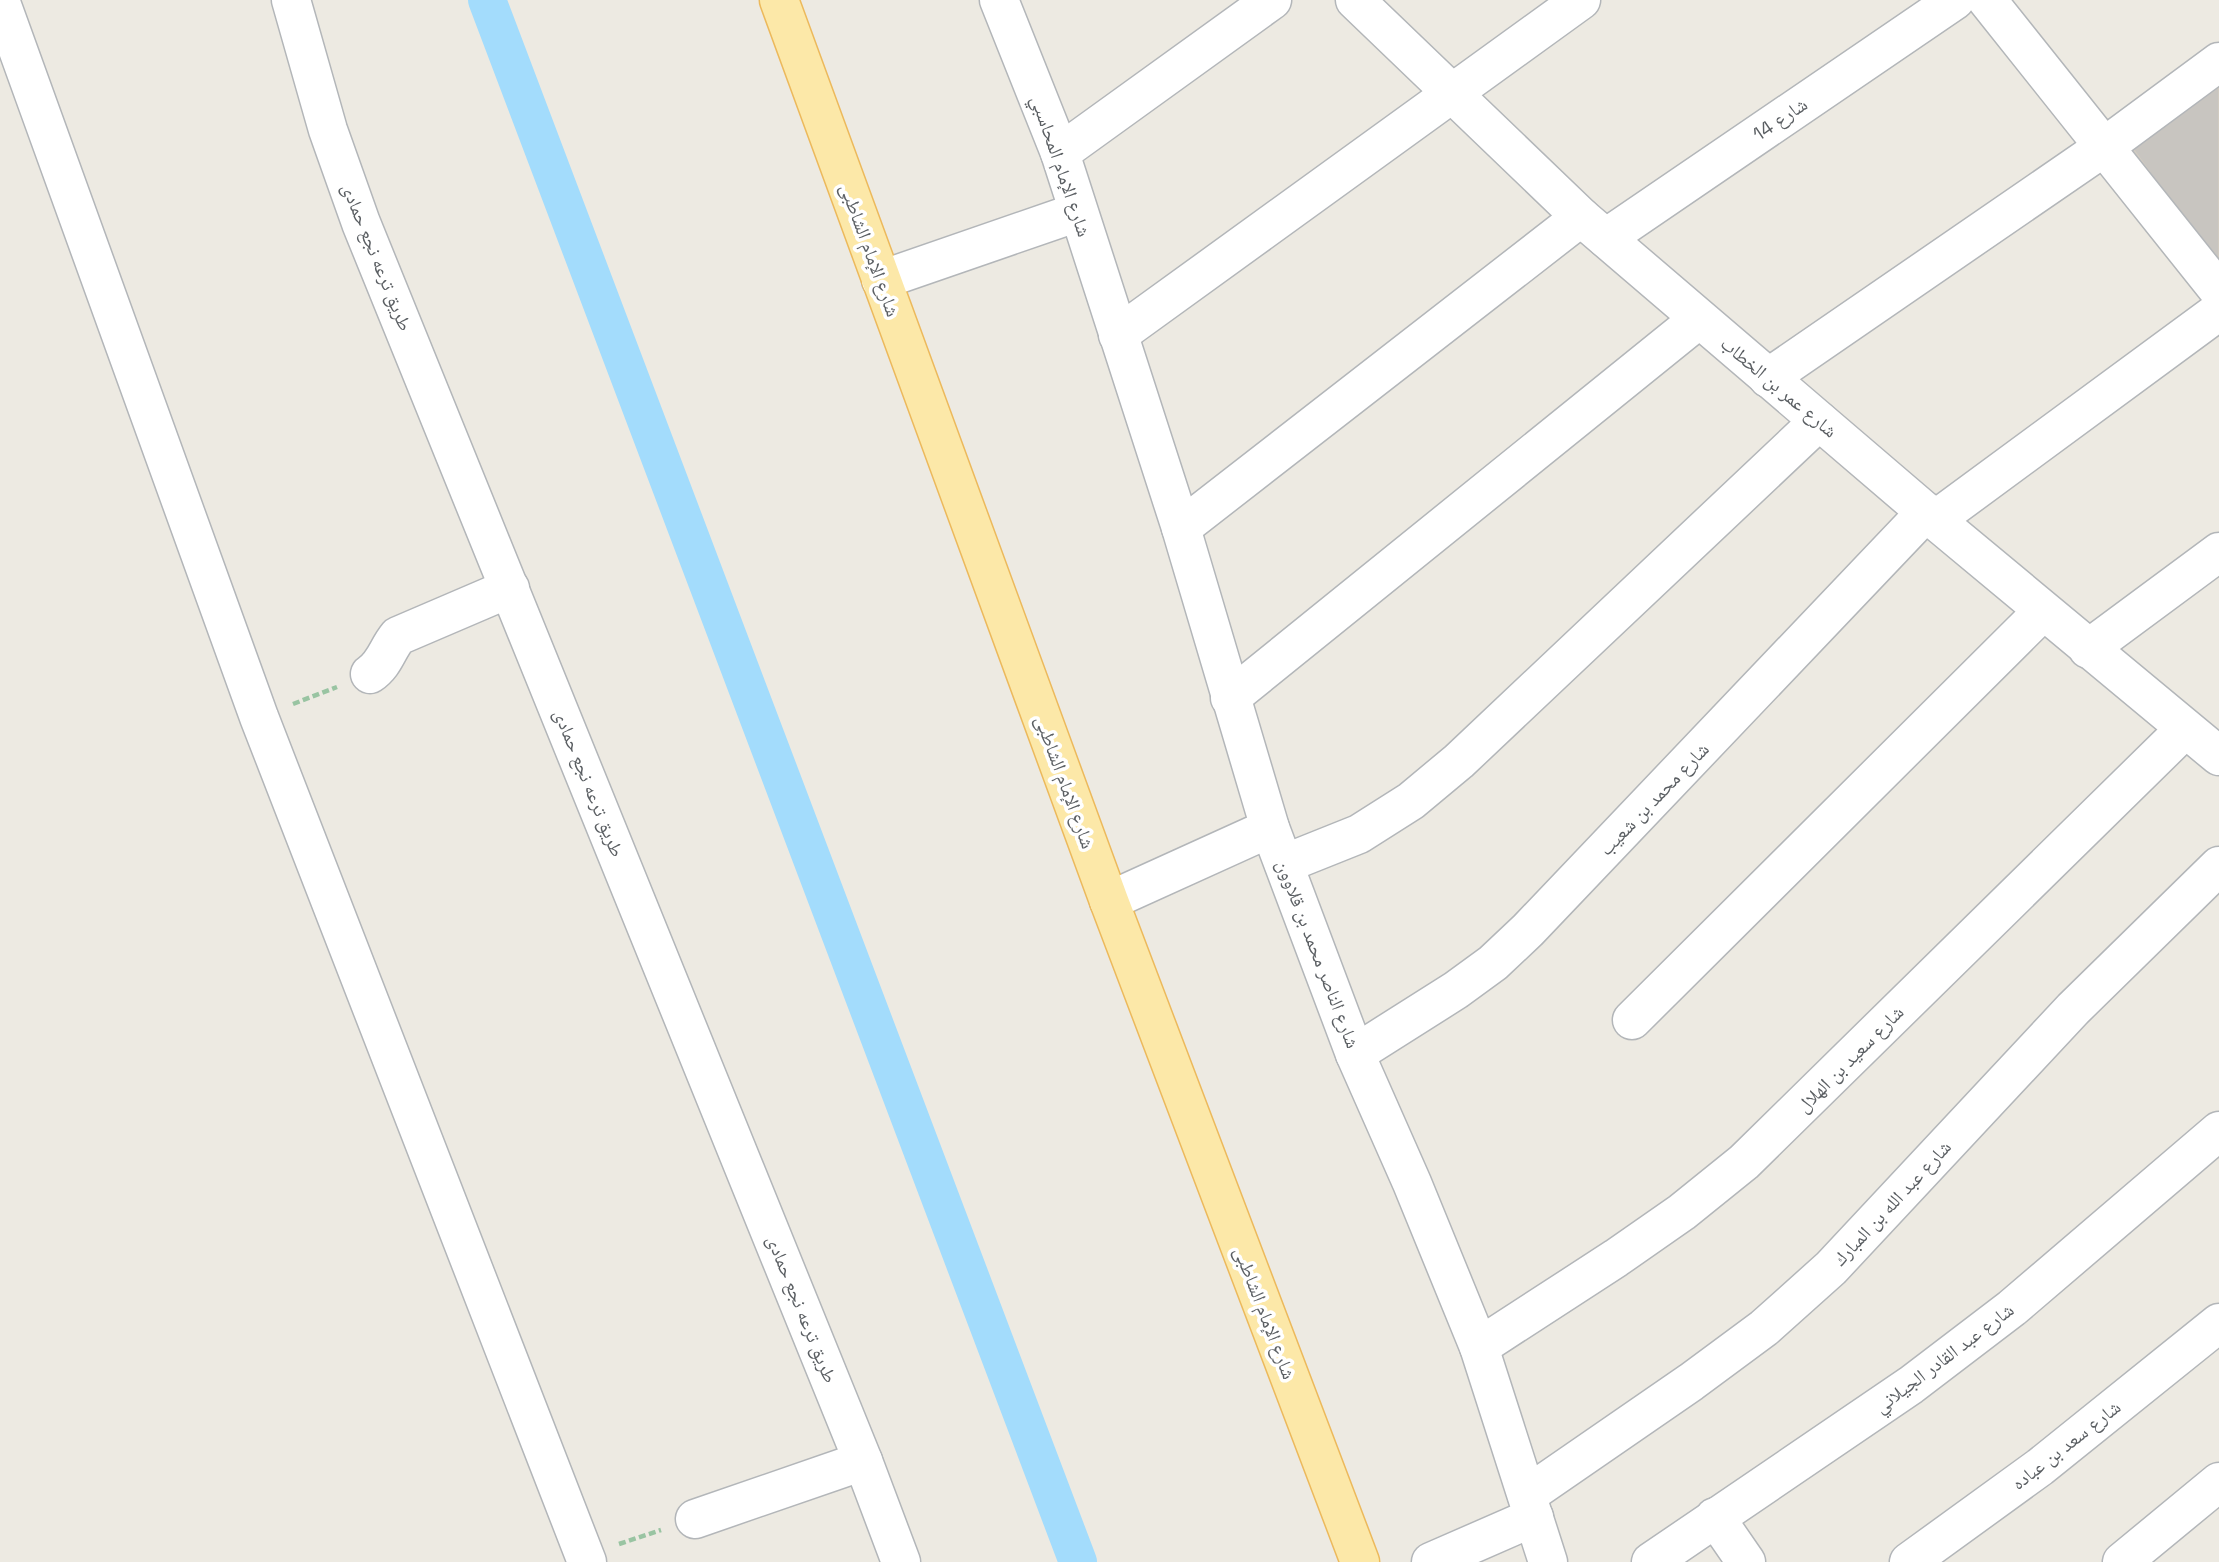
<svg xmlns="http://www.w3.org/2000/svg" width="2219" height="1562" viewBox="0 0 2219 1562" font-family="'Space Grotesk','Noto Naskh Arabic',sans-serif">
<rect width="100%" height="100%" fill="#edeae2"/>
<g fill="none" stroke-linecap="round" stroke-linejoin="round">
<path stroke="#a3dcfc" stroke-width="38" d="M487,0L1078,1562"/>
</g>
<path fill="#c8c5c0" stroke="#d1cbc1" stroke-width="2" d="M2219,80V270L2128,142Z"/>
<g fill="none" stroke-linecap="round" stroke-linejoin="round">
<defs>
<g id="minor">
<path d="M0,0L259,717L587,1562"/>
<path d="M291,0L328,130L361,223L863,1461L901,1562"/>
<path d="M999,0L1060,153L1181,528L1270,828L1355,1054L1412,1183L1479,1347L1548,1562"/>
<path d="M1355,0L1581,217L1935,520L2219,756"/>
<path d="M1987,0L2219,291"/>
<path d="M1060,153L1272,0"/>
<path d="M1606,238L1955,0"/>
<path d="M881,280L1078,212"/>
<path d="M1118,335L1581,0"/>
<path d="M1768,378L2104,147L2219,62"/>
<path d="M1935,520L2219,311"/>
<path d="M1181,528L1581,217"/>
<path d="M2088,649L2219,552"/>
<path d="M370,674C385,664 387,649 398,636L510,588"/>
<path d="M1230,698L1699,319"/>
<path d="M1284,864L1359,834L1411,801L1459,761L1819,421"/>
<path d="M1109,901L1270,828"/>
<path d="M1632,1020L2043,611"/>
<path d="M1355,1054L1456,990L1493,963L1528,930L1926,512"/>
<path d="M1479,1347L1616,1258L1682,1212L1744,1162L2185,729"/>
<path d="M1527,1495L1691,1382L1764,1328L1831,1268L2073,1009L2219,866"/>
<path d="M1715,1517L1746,1562"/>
<path d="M695,1519L863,1461"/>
<path d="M1431,1562L1534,1517"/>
<path d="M1651,1562L1911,1385L2012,1308L2219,1131"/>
<path d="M1909,1562L2040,1467L2219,1323"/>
<path d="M2122,1562L2219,1482"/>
</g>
<path id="major" d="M779,0L1109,901L1360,1562"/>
</defs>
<use href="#minor" stroke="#b3b6b9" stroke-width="41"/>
<use href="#major" stroke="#ecb95c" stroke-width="41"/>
<g stroke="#99c4a2" stroke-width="4.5" stroke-dasharray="7 3.5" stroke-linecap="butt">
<path d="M293,704L337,687"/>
<path d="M619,1544L661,1530"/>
</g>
<use href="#minor" stroke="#fff" stroke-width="38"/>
<use href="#major" stroke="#fce8a8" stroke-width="38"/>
</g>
<g text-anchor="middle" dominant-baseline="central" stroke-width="7" stroke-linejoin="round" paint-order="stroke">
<g font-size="19" fill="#5b5f63" stroke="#fff">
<text transform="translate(1780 119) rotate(-34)">شارع 14</text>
<text transform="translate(1061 166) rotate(71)">شارع الإمام المحاسبي</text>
<text transform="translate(870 250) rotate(70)">شارع الإمام الشاطبى</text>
<text transform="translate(377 257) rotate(68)">طريق ترعه نجع حمادى</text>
<text transform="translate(1779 387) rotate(40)">شارع عمر بن الخطاب</text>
<text transform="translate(1065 782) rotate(70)">شارع الإمام الشاطبى</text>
<text transform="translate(589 783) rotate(68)">طريق ترعه نجع حمادى</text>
<text transform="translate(1654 799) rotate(-46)">شارع محمد بن شعيب</text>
<text transform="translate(1318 954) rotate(69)">شارع الناصر محمد بن قلاوون</text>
<text transform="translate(1850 1059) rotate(-45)">شارع سعيد بن الهلال</text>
<text transform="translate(1892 1203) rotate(-47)">شارع عبد الله بن المبارك</text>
<text transform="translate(802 1309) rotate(68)">طريق ترعه نجع حمادى</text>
<text transform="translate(1265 1313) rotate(69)">شارع الإمام الشاطبى</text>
<text transform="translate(1944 1358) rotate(-37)">شارع عبد القادر الجيلاني</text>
<text transform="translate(2066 1445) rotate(-38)">شارع سعد بن عباده</text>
</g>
</g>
</svg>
